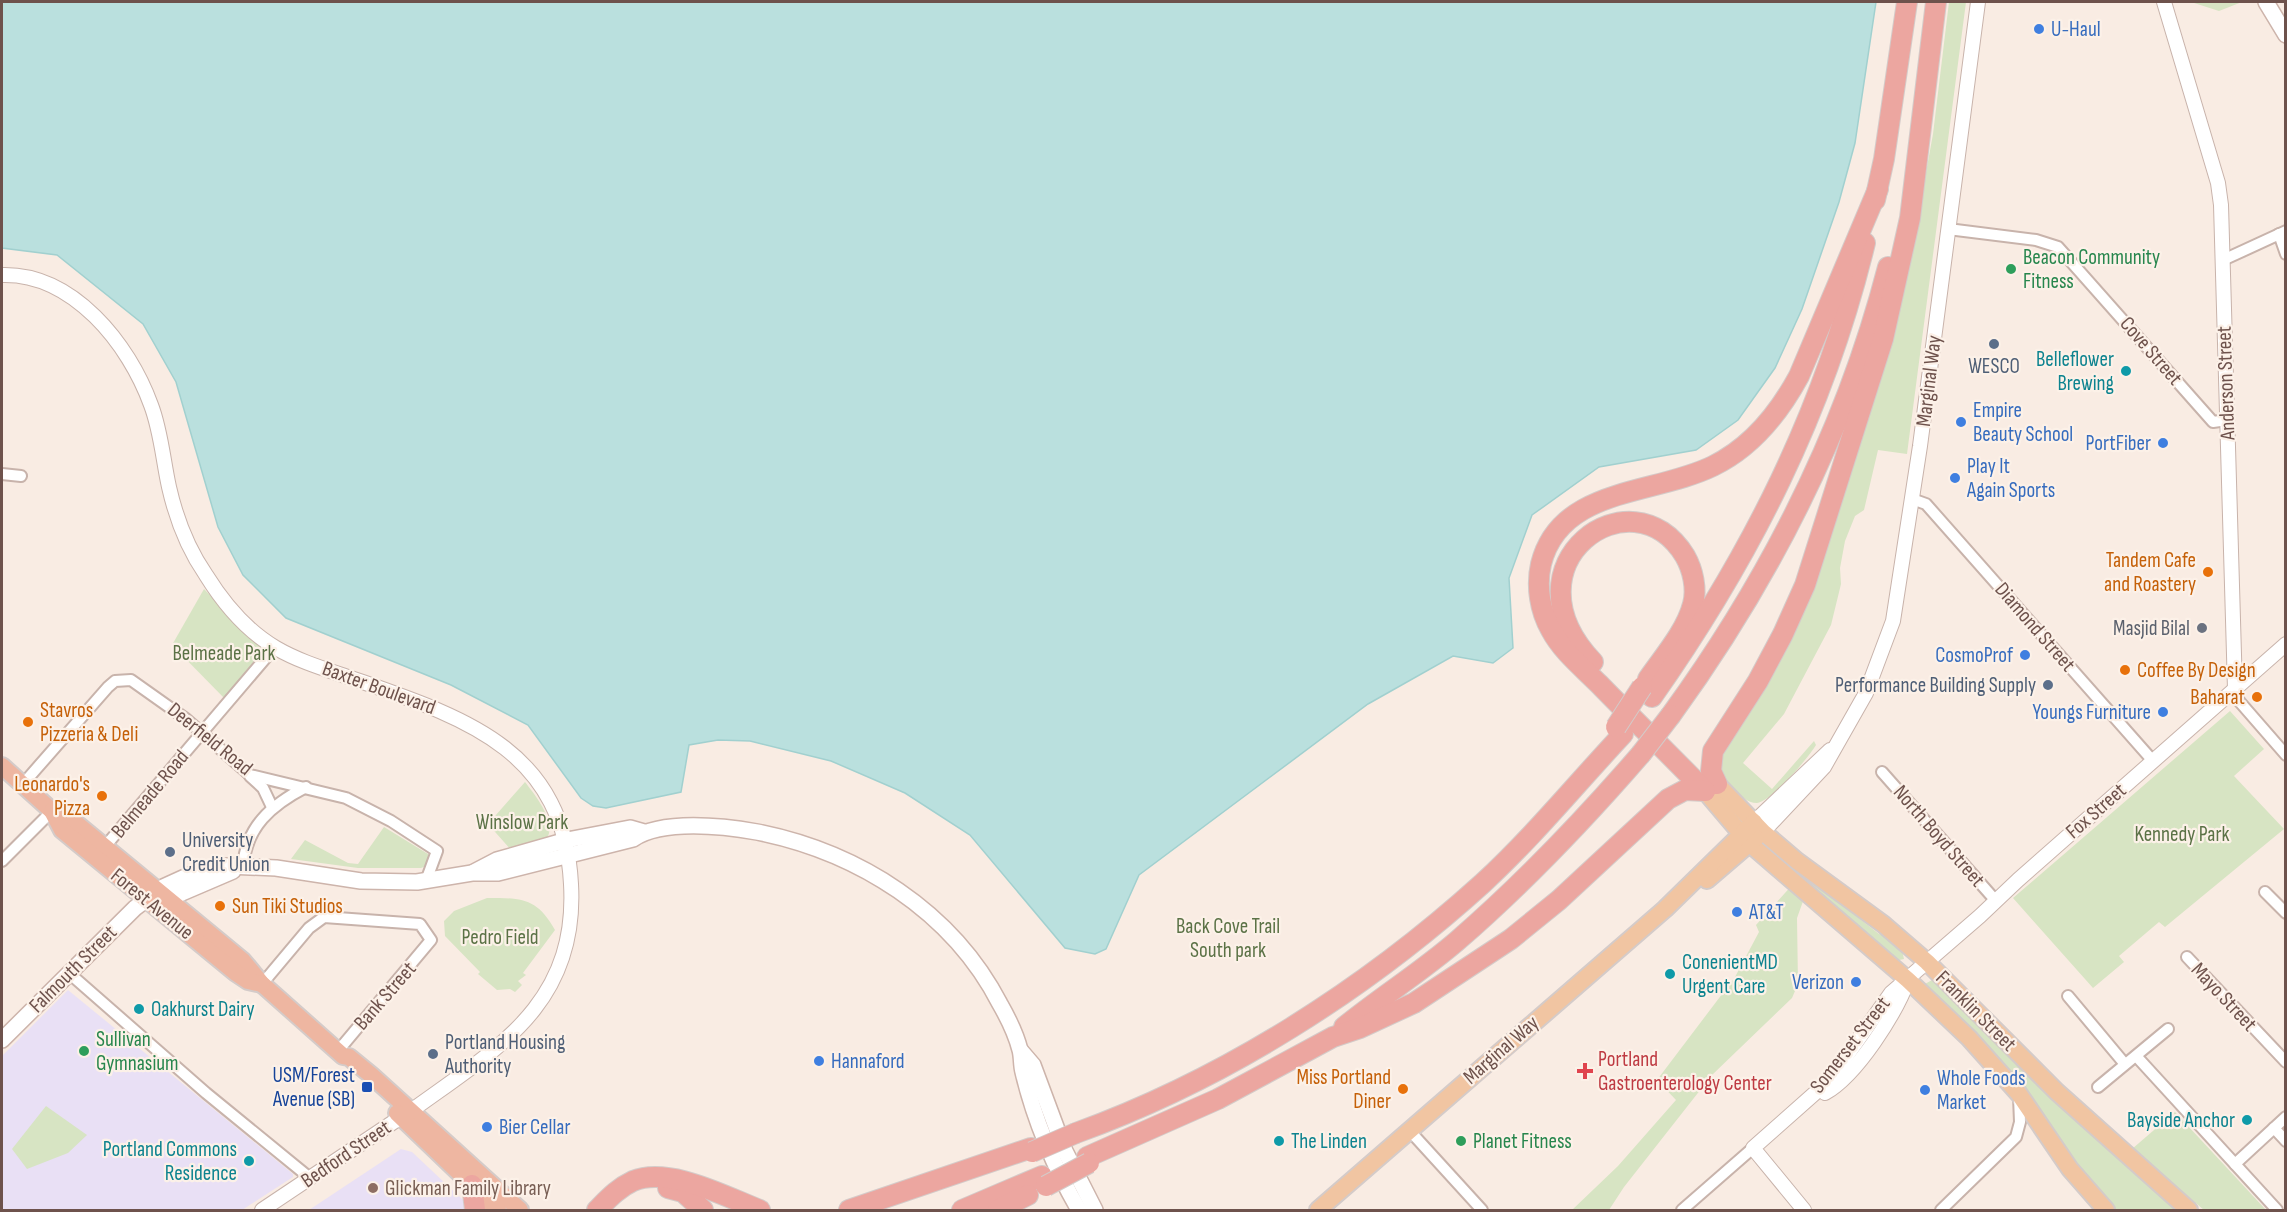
<svg xmlns="http://www.w3.org/2000/svg" width="2287" height="1212" viewBox="0 0 2287 1212" font-family="'Sofia Sans Condensed',sans-serif">
<rect width="100%" height="100%" fill="#f9ece3"/>
<g fill="#e9e0f5">
<path d="M68,990L293,1174V1177L242,1210H2V1056Z"/>
<path d="M401,1149L412,1152L464,1201L469,1210H309Z"/>
</g>
<g fill="#d7e4c3">
<path d="M1949,2H1966L1907,454L1878,450L1864,510L1855,516L1845,541L1840,568L1841,584L1831,625L1784,714L1743,763L1772,789L1814,741L1816,745C1809,757 1771,802 1757,803C1747,803 1740,795 1734,789C1722,776 1718,768 1720,751L1820,568L1844,494L1909,266L1933,134Z"/>
<path d="M2191,2H2242L2219,11Z"/>
<path d="M204,589L265,651L226,700L172,645Z"/>
<path d="M2230,711L2264,749L2234,776L2284,829L2165,927L2159,922L2119,956L2124,962L2093,988L2013,898Z"/>
<path d="M525,782C535,795 557,822 547,838L511,850L488,824Z"/>
<path d="M384,827L428,854L429,865L421,868H358L291,859L305,840L348,863L358,864Z"/>
<path d="M1762,842L1879,934C1891,937 1902,945 1904,959L1899,960L1781,864Z"/>
<path d="M1794,883L1806,893L1797,918L1798,984L1792,998L1712,1075L1624,1187L1609,1210H1572L1618,1166L1676,1100L1657,1080L1735,977L1759,932L1756,925Z"/>
<path d="M487,898C522,898 537,898 555,930L523,973L526,975L518,981L522,985L515,992L510,989L497,990L478,974L480,972L445,936L444,921L454,911Z"/>
<path d="M1934,979L2075,1120L2179,1210H2112L1923,985Z"/>
<path d="M46,1106L87,1135L68,1153L27,1169L12,1149Z"/>
<path d="M2175,1112L2266,1210H2204L2132,1149Z"/>
</g>
<path fill="#bae0de" stroke="#a1d0cf" stroke-width="1.5" d="M2,2H1876L1855,143L1839,202L1802,309L1775,368L1738,420L1696,450L1599,467L1532,515L1509,578L1513,648L1493,663L1453,656L1368,704L1139,875L1106,949L1095,954L1065,948L970,835L905,793L831,761L750,741L718,740L689,745L681,792L606,808L593,806L581,798L528,725L451,685L286,618L243,575L218,527L176,382L143,324L57,255L2,248Z"/>
<g fill="none" stroke-linecap="round" stroke-linejoin="round">
<defs>
<g id="minor">
<path d="M1948,229L2036,240L2058,247L2213,422L2227,420"/>
<path d="M2279,234L2286,254"/>
<path d="M2223,260L2286,231"/>
<path d="M2,474L21,476"/>
<path d="M1912,499L1926,504L2153,761"/>
<path d="M2235,689L2239,701L2286,755"/>
<path d="M1882,772L1996,901"/>
<path d="M250,776L263,788L272,807"/>
<path d="M23,784L108,687L115,681L131,680L186,719L250,775L346,798L391,821L437,851L426,881"/>
<path d="M102,850L275,647"/>
<path d="M2,861L52,811"/>
<path d="M243,867C246,827 271,805 306,787"/>
<path d="M2265,892L2286,913"/>
<path d="M2187,957L2286,1062"/>
<path d="M69,973L206,1093L310,1178"/>
<path d="M262,984L309,928L324,917L420,924L431,940L338,1051"/>
<path d="M2068,996L2124,1063"/>
<path d="M2137,1057L2277,1210"/>
<path d="M2098,1087L2168,1029"/>
<path d="M2274,1128L2286,1141"/>
<path d="M1409,1130L1482,1210"/>
<path d="M2235,1164L2286,1117"/>
<path d="M1682,1210L1753,1148"/>
<path d="M1941,1210L2016,1137L2020,1122L2019,1097"/>
</g>
<g id="tertiary">
<path d="M2164,2L2218,183L2221,205L2235,689"/>
<path d="M2,275C73,273 129,344 151,405C161,431 163,460 169,487C176,518 188,549 206,575C224,604 247,631 276,648C300,662 328,670 354,679C465,718 564,749 571,884C578,1005 496,1049 411,1111"/>
<path d="M1754,822L1830,750"/>
<path d="M1763,832L1824,767L1866,693L1893,621L1920,446L1978,2"/>
<path d="M1825,1093C1857,1075 1896,1013 1908,980"/>
<path d="M262,1210L401,1117"/>
<path d="M1804,1210L1753,1148L1823,1086L1838,1068L1891,993L1980,916L2018,880L2286,644"/>
</g>
<g id="secondary">
<path d="M2266,2L2286,35"/>
<path d="M474,872L497,860L567,840L630,828L644,832"/>
<path d="M157,899L170,898L233,871"/>
<path d="M2,1040L135,908L163,887L196,872L227,866L276,868L361,881L417,882L472,873H498L633,839C662,819 724,826 757,832C858,852 952,911 1000,1004C1008,1018 1016,1034 1020,1050C1022,1057 1021,1065 1023,1072C1034,1119 1055,1169 1079,1210"/>
<path d="M1021,1051L1033,1065L1065,1151L1095,1210"/>
</g>
<g id="primary">
<path d="M1717,784L1763,832L1797,861L1883,924L1927,962L2057,1092L2189,1210"/>
<path d="M1705,791L1750,844L1908,980L1969,1038L2019,1094L2070,1169L2106,1210"/>
<path d="M1707,880L1756,838"/>
<path d="M1318,1210L1665,909L1754,822"/>
</g>
<g id="trunk">
<path d="M2,766L52,811L72,820L243,961L262,984L343,1056L349,1057L371,1075L520,1210"/>
<path d="M52,811L62,830L236,973L248,981L262,984"/>
<path d="M397,1113L498,1210"/>
</g>
<g id="motorway">
<path d="M1875,200L1884,159L1907,2"/>
<path d="M1593,662C1500,564 1632,469 1685,556C1693,570 1697,589 1693,604C1686,631 1664,656 1648,679"/>
<path d="M1652,697C1751,556 1824,412 1865,243"/>
<path d="M1671,715C1769,580 1846,430 1888,267"/>
<path d="M1717,784L1711,771L1713,751L1758,681L1783,634L1805,585L1883,339L1910,218L1936,2"/>
<path d="M1705,791C1670,755 1634,720 1599,684C1583,668 1562,651 1551,630C1540,611 1536,586 1541,564C1560,487 1654,495 1713,466C1752,447 1779,413 1799,376L1878,189"/>
<path d="M1344,1027C1381,997 1421,972 1457,941C1524,883 1583,821 1641,754"/>
<path d="M1076,1133C1225,1079 1366,989 1483,883C1533,837 1577,783 1623,734"/>
<path d="M1087,1157L1218,1099L1333,1037L1360,1028L1414,1003L1511,939L1559,900L1668,799L1685,790L1705,791"/>
<path d="M472,1185L475,1210"/>
<path d="M668,1188L683,1192L703,1210"/>
<path d="M597,1210C608,1199 618,1188 633,1181C669,1166 726,1197 760,1210"/>
<path d="M849,1210L1031,1148"/>
<path d="M962,1210L1042,1176"/>
<path d="M998,1210L1028,1195"/>
</g>
</defs>
<use href="#minor" stroke="#c8b3ab" stroke-width="14"/>
<use href="#tertiary" stroke="#c8b3ab" stroke-width="16"/>
<use href="#secondary" stroke="#cdb4ab" stroke-width="18"/>
<use href="#primary" stroke="#d4cbc9" stroke-width="20"/>
<use href="#trunk" stroke="#d4cbc9" stroke-width="20"/>
<use href="#motorway" stroke="#d4cbc9" stroke-width="22"/>
<use href="#minor" stroke="#fff" stroke-width="10"/>
<use href="#tertiary" stroke="#fff" stroke-width="14"/>
<use href="#secondary" stroke="#fff" stroke-width="15"/>
<use href="#primary" stroke="#f1c5a2" stroke-width="16"/>
<use href="#trunk" stroke="#eeb6a1" stroke-width="16"/>
<use href="#motorway" stroke="#eca6a0" stroke-width="20"/>
<defs>
<g id="motorway-bridge">
<path d="M1616,727L1642,687"/>
<path d="M1641,754L1671,715"/>
<path d="M1032,1152L1076,1133"/>
<path d="M1046,1186L1089,1163"/>
</g>
</defs>
<use href="#motorway-bridge" stroke="#d4cbc9" stroke-width="22" stroke-linecap="butt"/>
<use href="#motorway-bridge" stroke="#eca6a0" stroke-width="20"/>
</g>
<g fill="#3f7fe0" stroke="#fcf1e8" stroke-width="2">
<circle cx="2039" cy="29" r="6"/>
<circle cx="1961" cy="422" r="6"/>
<circle cx="2163" cy="443" r="6"/>
<circle cx="1955" cy="478" r="6"/>
<circle cx="2025" cy="655" r="6"/>
<circle cx="2163" cy="712" r="6"/>
<circle cx="1737" cy="912" r="6"/>
<circle cx="1856" cy="982" r="6"/>
<circle cx="819" cy="1061" r="6"/>
<circle cx="1925" cy="1090" r="6"/>
<circle cx="487" cy="1127" r="6"/>
</g>
<g fill="#2e9e5b" stroke="#fcf1e8" stroke-width="2">
<circle cx="2011" cy="269" r="6"/>
<circle cx="84" cy="1051" r="6"/>
<circle cx="1461" cy="1141" r="6"/>
</g>
<g fill="#5c6f8a" stroke="#fcf1e8" stroke-width="2">
<circle cx="1994" cy="344" r="6"/>
<circle cx="2048" cy="685" r="6"/>
<circle cx="170" cy="852" r="6"/>
<circle cx="433" cy="1054" r="6"/>
</g>
<g fill="#0f9aa8" stroke="#fcf1e8" stroke-width="2">
<circle cx="2126" cy="371" r="6"/>
<circle cx="1670" cy="974" r="6"/>
<circle cx="139" cy="1009" r="6"/>
<circle cx="2247" cy="1120" r="6"/>
<circle cx="1279" cy="1141" r="6"/>
<circle cx="249" cy="1161" r="6"/>
</g>
<g fill="#e8710a" stroke="#fcf1e8" stroke-width="2">
<circle cx="2208" cy="572" r="6"/>
<circle cx="2125" cy="670" r="6"/>
<circle cx="2257" cy="697" r="6"/>
<circle cx="28" cy="722" r="6"/>
<circle cx="102" cy="796" r="6"/>
<circle cx="220" cy="906" r="6"/>
<circle cx="1403" cy="1089" r="6"/>
</g>
<circle fill="#6b7280" stroke="#fcf1e8" stroke-width="2" cx="2202" cy="628" r="6"/>
<path fill="#e0444e" stroke="#fcf1e8" stroke-width="2" d="M1582 1062h6v6h6v6h-6v6h-6v-6h-6v-6h6z"/>
<rect fill="#1a4fb4" stroke="#fcf1e8" stroke-width="2" x="361" y="1081" width="12" height="12" rx="3"/>
<circle fill="#8d6e63" stroke="#fcf1e8" stroke-width="2" cx="373" cy="1188" r="6"/>
<g text-anchor="middle" dominant-baseline="central" stroke-width="4.5" stroke-linejoin="round" paint-order="stroke">
<g font-size="21" fill="#366cbe" stroke="#fcf1e8" text-anchor="start">
<text x="2051" y="29">U-Haul</text>
<text x="1973" y="410">Empire<tspan x="1973" dy="24">Beauty School</tspan></text>
<text x="2151" y="443" text-anchor="end">PortFiber</text>
<text x="1967" y="466">Play It<tspan x="1967" dy="24">Again Sports</tspan></text>
<text x="2013" y="655" text-anchor="end">CosmoProf</text>
<text x="2151" y="712" text-anchor="end">Youngs Furniture</text>
<text x="1749" y="912">AT&amp;T</text>
<text x="1844" y="982" text-anchor="end">Verizon</text>
<text x="831" y="1061">Hannaford</text>
<text x="1937" y="1078">Whole Foods<tspan x="1937" dy="24">Market</tspan></text>
<text x="499" y="1127">Bier Cellar</text>
</g>
<g font-size="21" fill="#27864d" stroke="#fcf1e8" text-anchor="start">
<text x="2023" y="257">Beacon Community<tspan x="2023" dy="24">Fitness</tspan></text>
<text x="96" y="1039">Sullivan<tspan x="96" dy="24">Gymnasium</tspan></text>
<text x="1473" y="1141">Planet Fitness</text>
</g>
<g font-size="21" fill="#6e524c" stroke="#fcf1e8">
<text transform="translate(2151 351) rotate(49)">Cove Street</text>
<text transform="translate(1929 381) rotate(-83)">Marginal Way</text>
<text transform="translate(2226 383) rotate(-92)">Anderson Street</text>
<text transform="translate(2035 627) rotate(49)">Diamond Street</text>
<text transform="translate(379 688) rotate(20)">Baxter Boulevard</text>
<text transform="translate(210 739) rotate(39)">Deerfield Road</text>
<text transform="translate(150 794) rotate(-50)">Belmeade Road</text>
<text transform="translate(2096 811) rotate(-41)">Fox Street</text>
<text transform="translate(1939 836) rotate(49)">North Boyd Street</text>
<text transform="translate(152 904) rotate(39)">Forest Avenue</text>
<text transform="translate(73 969) rotate(-45)">Falmouth Street</text>
<text transform="translate(385 996) rotate(-49)">Bank Street</text>
<text transform="translate(2224 997) rotate(47)">Mayo Street</text>
<text transform="translate(1976 1011) rotate(45)">Franklin Street</text>
<text transform="translate(1850 1045) rotate(-52)">Somerset Street</text>
<text transform="translate(1501 1050) rotate(-41)">Marginal Way</text>
<text transform="translate(346 1154) rotate(-34)">Bedford Street</text>
</g>
<g font-size="21" fill="#0d838f" stroke="#fcf1e8" text-anchor="end">
<text x="2114" y="359">Belleflower<tspan x="2114" dy="24">Brewing</tspan></text>
<text x="1682" y="962" text-anchor="start">ConenientMD<tspan x="1682" dy="24">Urgent Care</tspan></text>
<text x="151" y="1009" text-anchor="start">Oakhurst Dairy</text>
<text x="2235" y="1120">Bayside Anchor</text>
<text x="1291" y="1141" text-anchor="start">The Linden</text>
<text x="237" y="1149">Portland Commons<tspan x="237" dy="24">Residence</tspan></text>
</g>
<g font-size="21" fill="#4e5e75" stroke="#fcf1e8" text-anchor="start">
<text x="1994" y="366" text-anchor="middle">WESCO</text>
<text x="2036" y="685" text-anchor="end">Performance Building Supply</text>
<text x="182" y="840">University<tspan x="182" dy="24">Credit Union</tspan></text>
<text x="445" y="1042">Portland Housing<tspan x="445" dy="24">Authority</tspan></text>
</g>
<g font-size="21" fill="#c56008" stroke="#fcf1e8" text-anchor="end">
<text x="2196" y="560">Tandem Cafe<tspan x="2196" dy="24">and Roastery</tspan></text>
<text x="2137" y="670" text-anchor="start">Coffee By Design</text>
<text x="2245" y="697">Baharat</text>
<text x="40" y="710" text-anchor="start">Stavros<tspan x="40" dy="24">Pizzeria &amp; Deli</tspan></text>
<text x="90" y="784">Leonardo's<tspan x="90" dy="24">Pizza</tspan></text>
<text x="232" y="906" text-anchor="start">Sun Tiki Studios</text>
<text x="1391" y="1077">Miss Portland<tspan x="1391" dy="24">Diner</tspan></text>
</g>
<g font-size="21" fill="#5b616d" stroke="#fcf1e8" text-anchor="end">
<text x="2190" y="628">Masjid Bilal</text>
</g>
<g font-size="21" fill="#5b7246" stroke="#fcf1e8">
<text x="224" y="653">Belmeade Park</text>
<text x="522" y="822">Winslow Park</text>
<text x="2182" y="834">Kennedy Park</text>
<text x="1228" y="926">Back Cove Trail<tspan x="1228" dy="24">South park</tspan></text>
<text x="500" y="937">Pedro Field</text>
</g>
<g font-size="21" fill="#be3a42" stroke="#fcf1e8" text-anchor="start">
<text x="1598" y="1059">Portland<tspan x="1598" dy="24">Gastroenterology Center</tspan></text>
</g>
<g font-size="21" fill="#164399" stroke="#fcf1e8" text-anchor="end">
<text x="355" y="1075">USM/Forest<tspan x="355" dy="24">Avenue (SB)</tspan></text>
</g>
<g font-size="21" fill="#785e54" stroke="#fcf1e8" text-anchor="start">
<text x="385" y="1188">Glickman Family Library</text>
</g>
</g>
<rect width="2287" height="1212" fill="none" stroke="#6e524c" stroke-width="6"/>
</svg>
